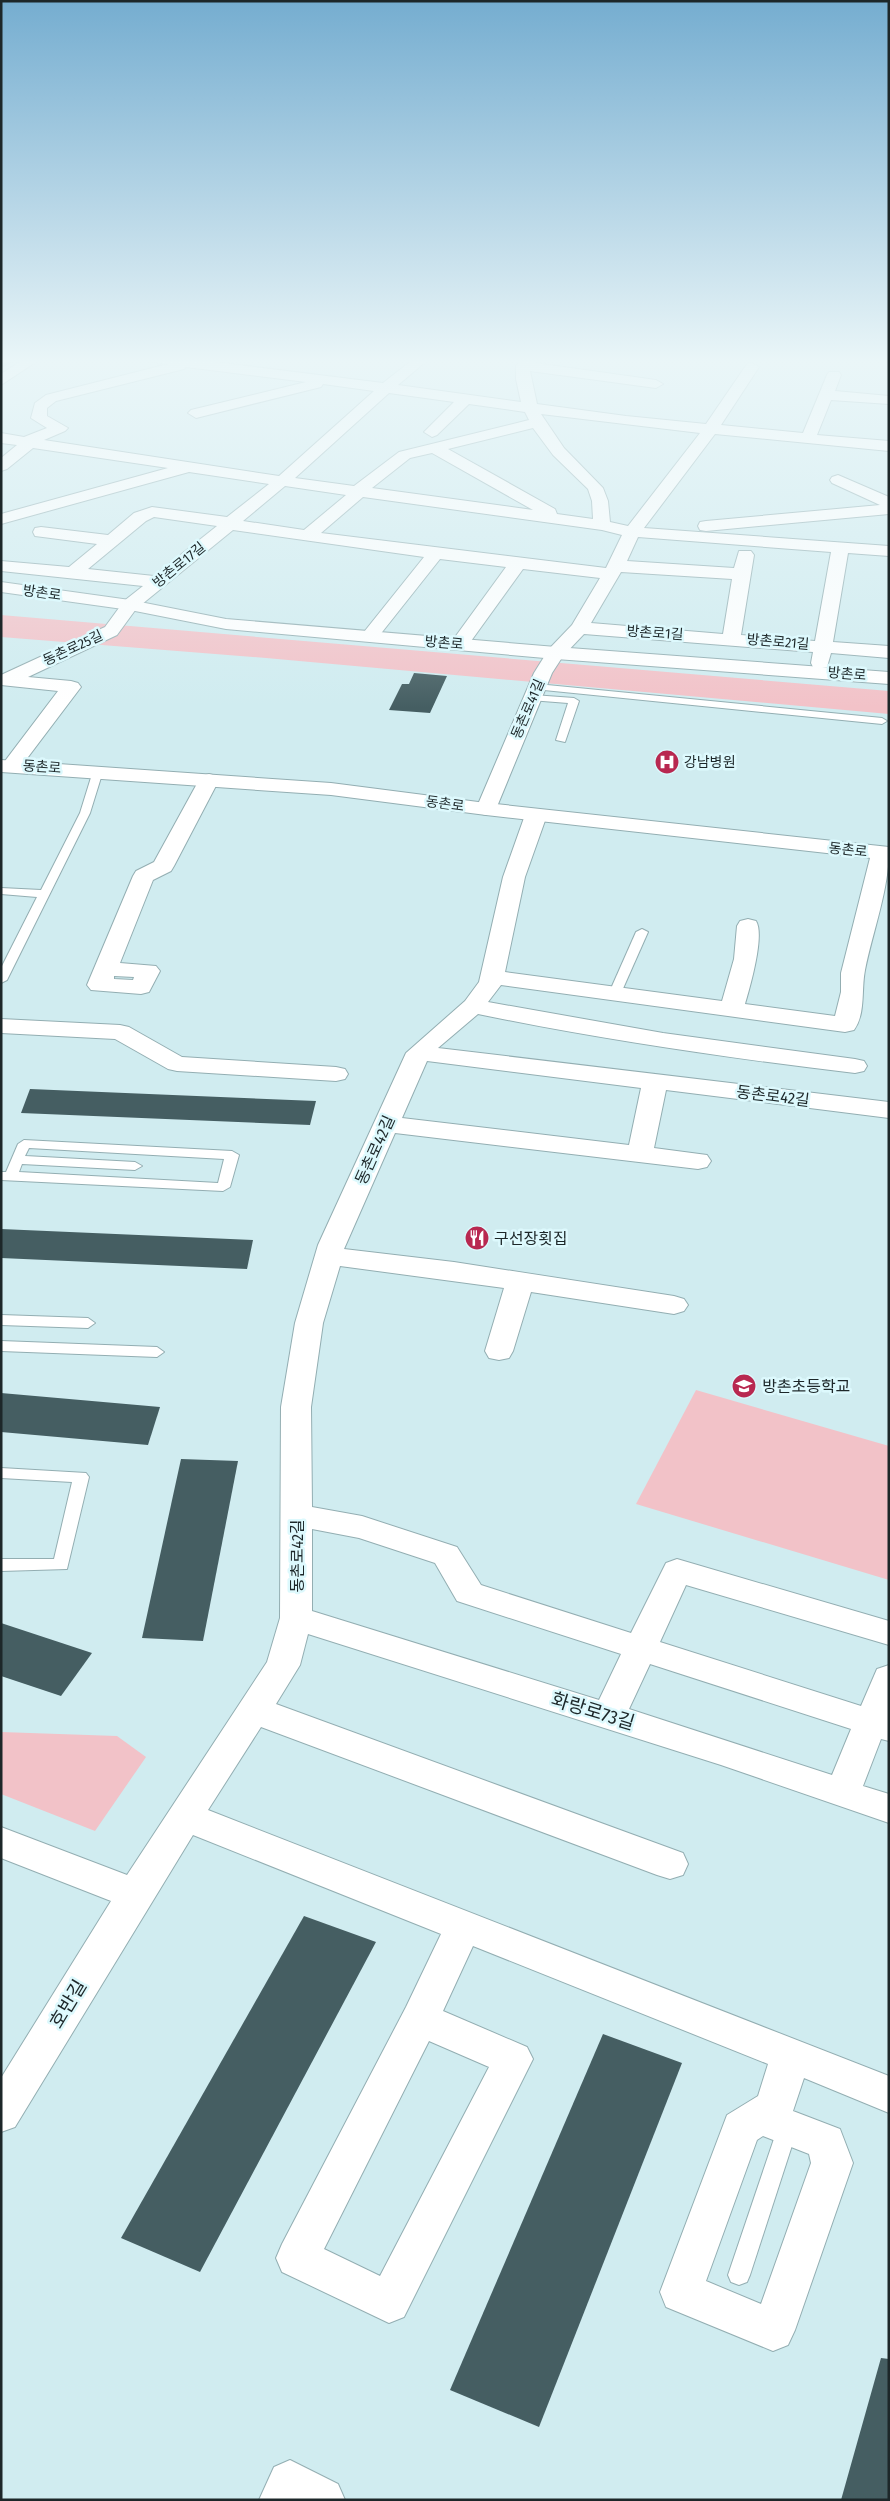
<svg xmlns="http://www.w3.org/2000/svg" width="890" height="2501" viewBox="0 0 890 2501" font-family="'Fira Sans Condensed','Noto Sans KR',sans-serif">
<rect width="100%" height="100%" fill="#d0ecf0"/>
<g fill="#f2c2c8">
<path d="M1,615L889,691V714L266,658L1,637Z"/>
<path d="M696,1390L889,1446V1580L636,1504Z"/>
<path d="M1,1732L117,1736L146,1757L95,1831L1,1794Z"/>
</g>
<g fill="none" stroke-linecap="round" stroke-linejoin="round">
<path stroke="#69a3ab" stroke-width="5.5" d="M1,365L16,358"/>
</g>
<g fill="#455e62">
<path d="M414,673L447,676L430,713L389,710L402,684H409Z"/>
<path d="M30,1089L316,1101L310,1125L21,1113Z"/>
<path d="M1,1229L253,1240L247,1269L1,1258Z"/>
<path d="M1,1393L160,1407L148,1445L1,1432Z"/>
<path d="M181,1459L238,1461L203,1641L142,1638Z"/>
<path d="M1,1623L92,1653L61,1696L1,1676Z"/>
<path d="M304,1916L376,1942L200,2272L121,2238Z"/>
<path d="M603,2034L682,2063L539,2427L450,2390Z"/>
<path d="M881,2358L889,2359V2500H841Z"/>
</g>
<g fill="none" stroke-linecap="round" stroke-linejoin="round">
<defs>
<g id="lane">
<path d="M537,684L882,718L887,721L882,724L534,689V685Z"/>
<path d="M533,695L574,698L579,701L565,742L556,740L568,703L530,700L528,698Z"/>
<path d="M98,768L103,771L90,813L7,980L1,983V968L37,897L1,894V888L41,890L80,813L93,771Z"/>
<path d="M642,929L648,932L621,993L619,996H611L609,993L636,932Z"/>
<path d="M24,1140L232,1151L239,1155L230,1187L223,1191L1,1180V1172H6L18,1144ZM29,1148L224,1159L218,1183L19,1172L22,1164L135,1170L142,1166L135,1162L25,1156Z"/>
<path d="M1,1315L88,1318L95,1323L88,1328L1,1325Z"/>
<path d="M1,1341L157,1347L164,1352L157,1357L1,1351Z"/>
<path d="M1,1468L86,1473L89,1477L67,1569L1,1571V1559H54L72,1482L1,1478Z"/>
<path d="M788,2118L795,2120L798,2127L750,2275L747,2282L739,2285L731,2282L728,2275L778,2127L781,2120Z"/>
</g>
<g id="street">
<path d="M26,358H42L1,385V374Z"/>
<path d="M145,358H183L383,383L415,358H430L398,385L521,402L516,379V366L525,358H540L535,363L656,380L663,384L656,388L530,371L537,404L626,416L706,424L747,364L752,363L759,367L721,425L803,433L827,375L829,372H839L841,375L835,391L889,396V404L831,400L817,435L889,441V451L715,434L644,528L889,546V556L848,553L833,642L889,646V658L831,653L827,667H813L811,663L813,652L584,634L563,656L552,673L496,809L493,813L486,815L479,813L476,809L534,673L549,649L572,625L600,578L523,569L466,648H452L450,644L506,567L440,559L375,641H363L360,637L424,557L233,530L136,609L117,635L28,677L71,681L78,683L81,687L19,769L12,771L5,769L2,765L58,691L1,685V675L105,627L124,601L143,586L1,571V561L69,567L97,544L35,536L33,532L35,528L41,527L108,535L134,513L152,507L227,517L269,484L189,472L1,524V514L168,468L33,448L7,469L1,471V458L17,445L1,443V433L24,437L47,428L31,418L35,403L46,395L168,364L147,361ZM186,367L306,382L191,410L188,413L196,418L321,387L323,384L374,391L279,476L44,440L65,431L68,428L47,416V408L56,401L184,369ZM389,393L454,402L424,432L432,437L437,435L469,404L525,412L529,420L399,452L354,486L295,478ZM541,414L700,433L628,526L610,522L608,501L603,488L564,448ZM533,428L553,455L588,489L592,501L593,519L557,514L555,509L448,449ZM432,453L533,510L372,488L410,458ZM285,486L346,495L304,530L243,521ZM363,497L602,530L622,535L606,568L321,533ZM154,517L217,526L154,576L88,569L146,521ZM638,537L831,552L815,641L741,635L754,555L751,551H739L734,568L627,561ZM621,572L732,579L723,634L591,623Z"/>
<path d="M838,475L889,497V514L706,531L700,530L698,526L700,522L706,521L880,505L832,483L830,480L832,477Z"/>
<path d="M209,774L216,776L219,780L174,866L171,871L153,880L120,963L156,966L160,971L149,992L141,994L91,990L87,985L133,876L136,871L154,862L199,780L202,776ZM114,976L134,977L133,980L114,979Z"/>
<path d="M536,809L543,811L547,815L525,877L505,972L722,1001L734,959L737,926L740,921L748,919L756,921C765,935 750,987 745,1004L835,1016L841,992V973L871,854L874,849L882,848L889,849C889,890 873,930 865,970C861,990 866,1013 854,1030L845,1032L501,985L488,1002L663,1033L855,1059L864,1061L867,1066L864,1071L855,1073C728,1058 603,1040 478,1014L438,1048L889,1102V1118L666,1090L654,1148L707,1155L711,1161L707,1167L698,1169L395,1133L344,1249L454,1262L674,1296L684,1299L688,1305L684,1311L674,1314L531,1292L513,1351L509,1358L499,1360L489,1358L485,1351L504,1288L340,1266L323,1323L311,1407L312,1507L362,1516L457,1547L481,1585L631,1633L666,1563L677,1559L889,1621V1645L686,1585L660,1642L861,1706L877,1669L889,1665V1741L881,1739L863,1786L889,1794V1823L721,1765L308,1634L300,1665L276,1704L683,1853L688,1864L683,1875L670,1879L657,1875L261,1727L208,1810L889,2076V2113L804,2078L793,2111L840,2129L853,2163L795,2330L788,2345L773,2351L666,2307L660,2292L727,2115L758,2096L768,2064L473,1946L443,2011L527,2047L533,2059L404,2317L389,2323L282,2272L276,2258L282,2244L406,2007L441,1934L193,1835L15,2127L1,2132V2078L111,1901L1,1858V1827L127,1875L267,1662L280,1618L281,1407L295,1323L318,1245L406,1053L465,1001L479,982L503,877L525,815L529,811ZM427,1061L641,1088L629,1145L402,1118ZM312,1529L359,1538L435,1563L457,1601L621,1654L599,1700L312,1611ZM650,1664L851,1729L832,1775L629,1709ZM429,2041L489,2067L380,2276L324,2249ZM763,2136L809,2154L811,2163L761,2304L706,2281L757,2140Z"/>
<path d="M1,1019L120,1025L129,1027L182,1057L336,1067L345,1069L348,1074L345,1079L336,1081L177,1071L168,1069L115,1039L1,1033Z"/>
<path d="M290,2460L338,2484L345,2500H259L274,2467Z"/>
</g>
<g id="secondary">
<path d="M1,582L130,600L226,619L556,647L889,672V684L556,659L226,629L130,610L1,592Z"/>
<path d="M1,760L331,783L486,803L889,847V860L486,815L331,795L1,772Z"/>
</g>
</defs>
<use href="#lane" stroke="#93aeb2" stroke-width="2"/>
<use href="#street" stroke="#93aeb2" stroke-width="2"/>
<use href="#secondary" stroke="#93aeb2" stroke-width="2"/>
<use href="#lane" fill="#fff" fill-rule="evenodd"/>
<use href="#street" fill="#fff" fill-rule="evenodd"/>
<use href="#secondary" fill="#fff" fill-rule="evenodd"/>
</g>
<linearGradient id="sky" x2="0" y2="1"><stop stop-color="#75add0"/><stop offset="0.51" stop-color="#eaf6f8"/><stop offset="1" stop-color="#eaf6f8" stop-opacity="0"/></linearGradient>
<rect width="890" height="708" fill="url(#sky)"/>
<defs>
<symbol id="hospital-disc" viewBox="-11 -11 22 22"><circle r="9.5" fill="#b82850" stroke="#ddf9fd"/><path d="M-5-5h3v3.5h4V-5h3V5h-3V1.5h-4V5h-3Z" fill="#fff"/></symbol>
<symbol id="restaurant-disc" viewBox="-11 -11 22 22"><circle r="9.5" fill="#b82850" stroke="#ddf9fd"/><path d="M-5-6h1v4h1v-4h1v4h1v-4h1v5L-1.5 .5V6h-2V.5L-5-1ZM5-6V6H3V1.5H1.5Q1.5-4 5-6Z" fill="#fff"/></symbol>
<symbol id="school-disc" viewBox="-11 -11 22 22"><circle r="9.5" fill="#b82850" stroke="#ddf9fd"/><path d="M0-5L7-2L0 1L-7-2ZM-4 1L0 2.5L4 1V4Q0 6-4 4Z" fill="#fff"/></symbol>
</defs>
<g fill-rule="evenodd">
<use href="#hospital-disc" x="653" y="748" width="28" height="28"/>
<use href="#restaurant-disc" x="463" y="1224" width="28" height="28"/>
<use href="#school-disc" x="730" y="1372" width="28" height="28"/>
</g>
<g text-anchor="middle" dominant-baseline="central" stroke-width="5" stroke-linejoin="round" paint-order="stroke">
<g font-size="14" fill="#1d2729" stroke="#ddf9fd">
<text transform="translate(179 565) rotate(-39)">방촌로17길</text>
<text transform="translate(42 593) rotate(8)">방촌로</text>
<text transform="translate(655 633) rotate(4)">방촌로1길</text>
<text transform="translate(778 642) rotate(5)">방촌로21길</text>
<text transform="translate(444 643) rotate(5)">방촌로</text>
<text transform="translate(73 648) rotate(-25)">동촌로25길</text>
<text transform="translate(847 674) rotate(5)">방촌로</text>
<text transform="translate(528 709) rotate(-67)">동촌로41길</text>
<text transform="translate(42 767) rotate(4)">동촌로</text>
<text transform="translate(445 804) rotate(8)">동촌로</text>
<text transform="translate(848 850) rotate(6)">동촌로</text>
</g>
<g font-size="14" fill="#1d2729" stroke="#ddf9fd" text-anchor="start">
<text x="684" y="762">강남병원</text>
</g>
<g font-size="16" fill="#1d2729" stroke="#ddf9fd">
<text transform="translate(773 1096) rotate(7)">동촌로42길</text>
<text transform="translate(375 1150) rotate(-66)">동촌로42길</text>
<text transform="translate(297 1556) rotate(-90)">동촌로42길</text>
</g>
<g font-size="16" fill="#1d2729" stroke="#ddf9fd" text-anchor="start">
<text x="494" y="1238">구선장횟집</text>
<text x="762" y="1386">방촌초등학교</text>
</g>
<g font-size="19" fill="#1d2729" stroke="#ddf9fd">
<text transform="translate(593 1711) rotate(17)">화랑로73길</text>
<text transform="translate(68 2004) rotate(-59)">호반길</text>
</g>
</g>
<rect width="890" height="2501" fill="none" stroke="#1d2729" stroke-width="5"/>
</svg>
